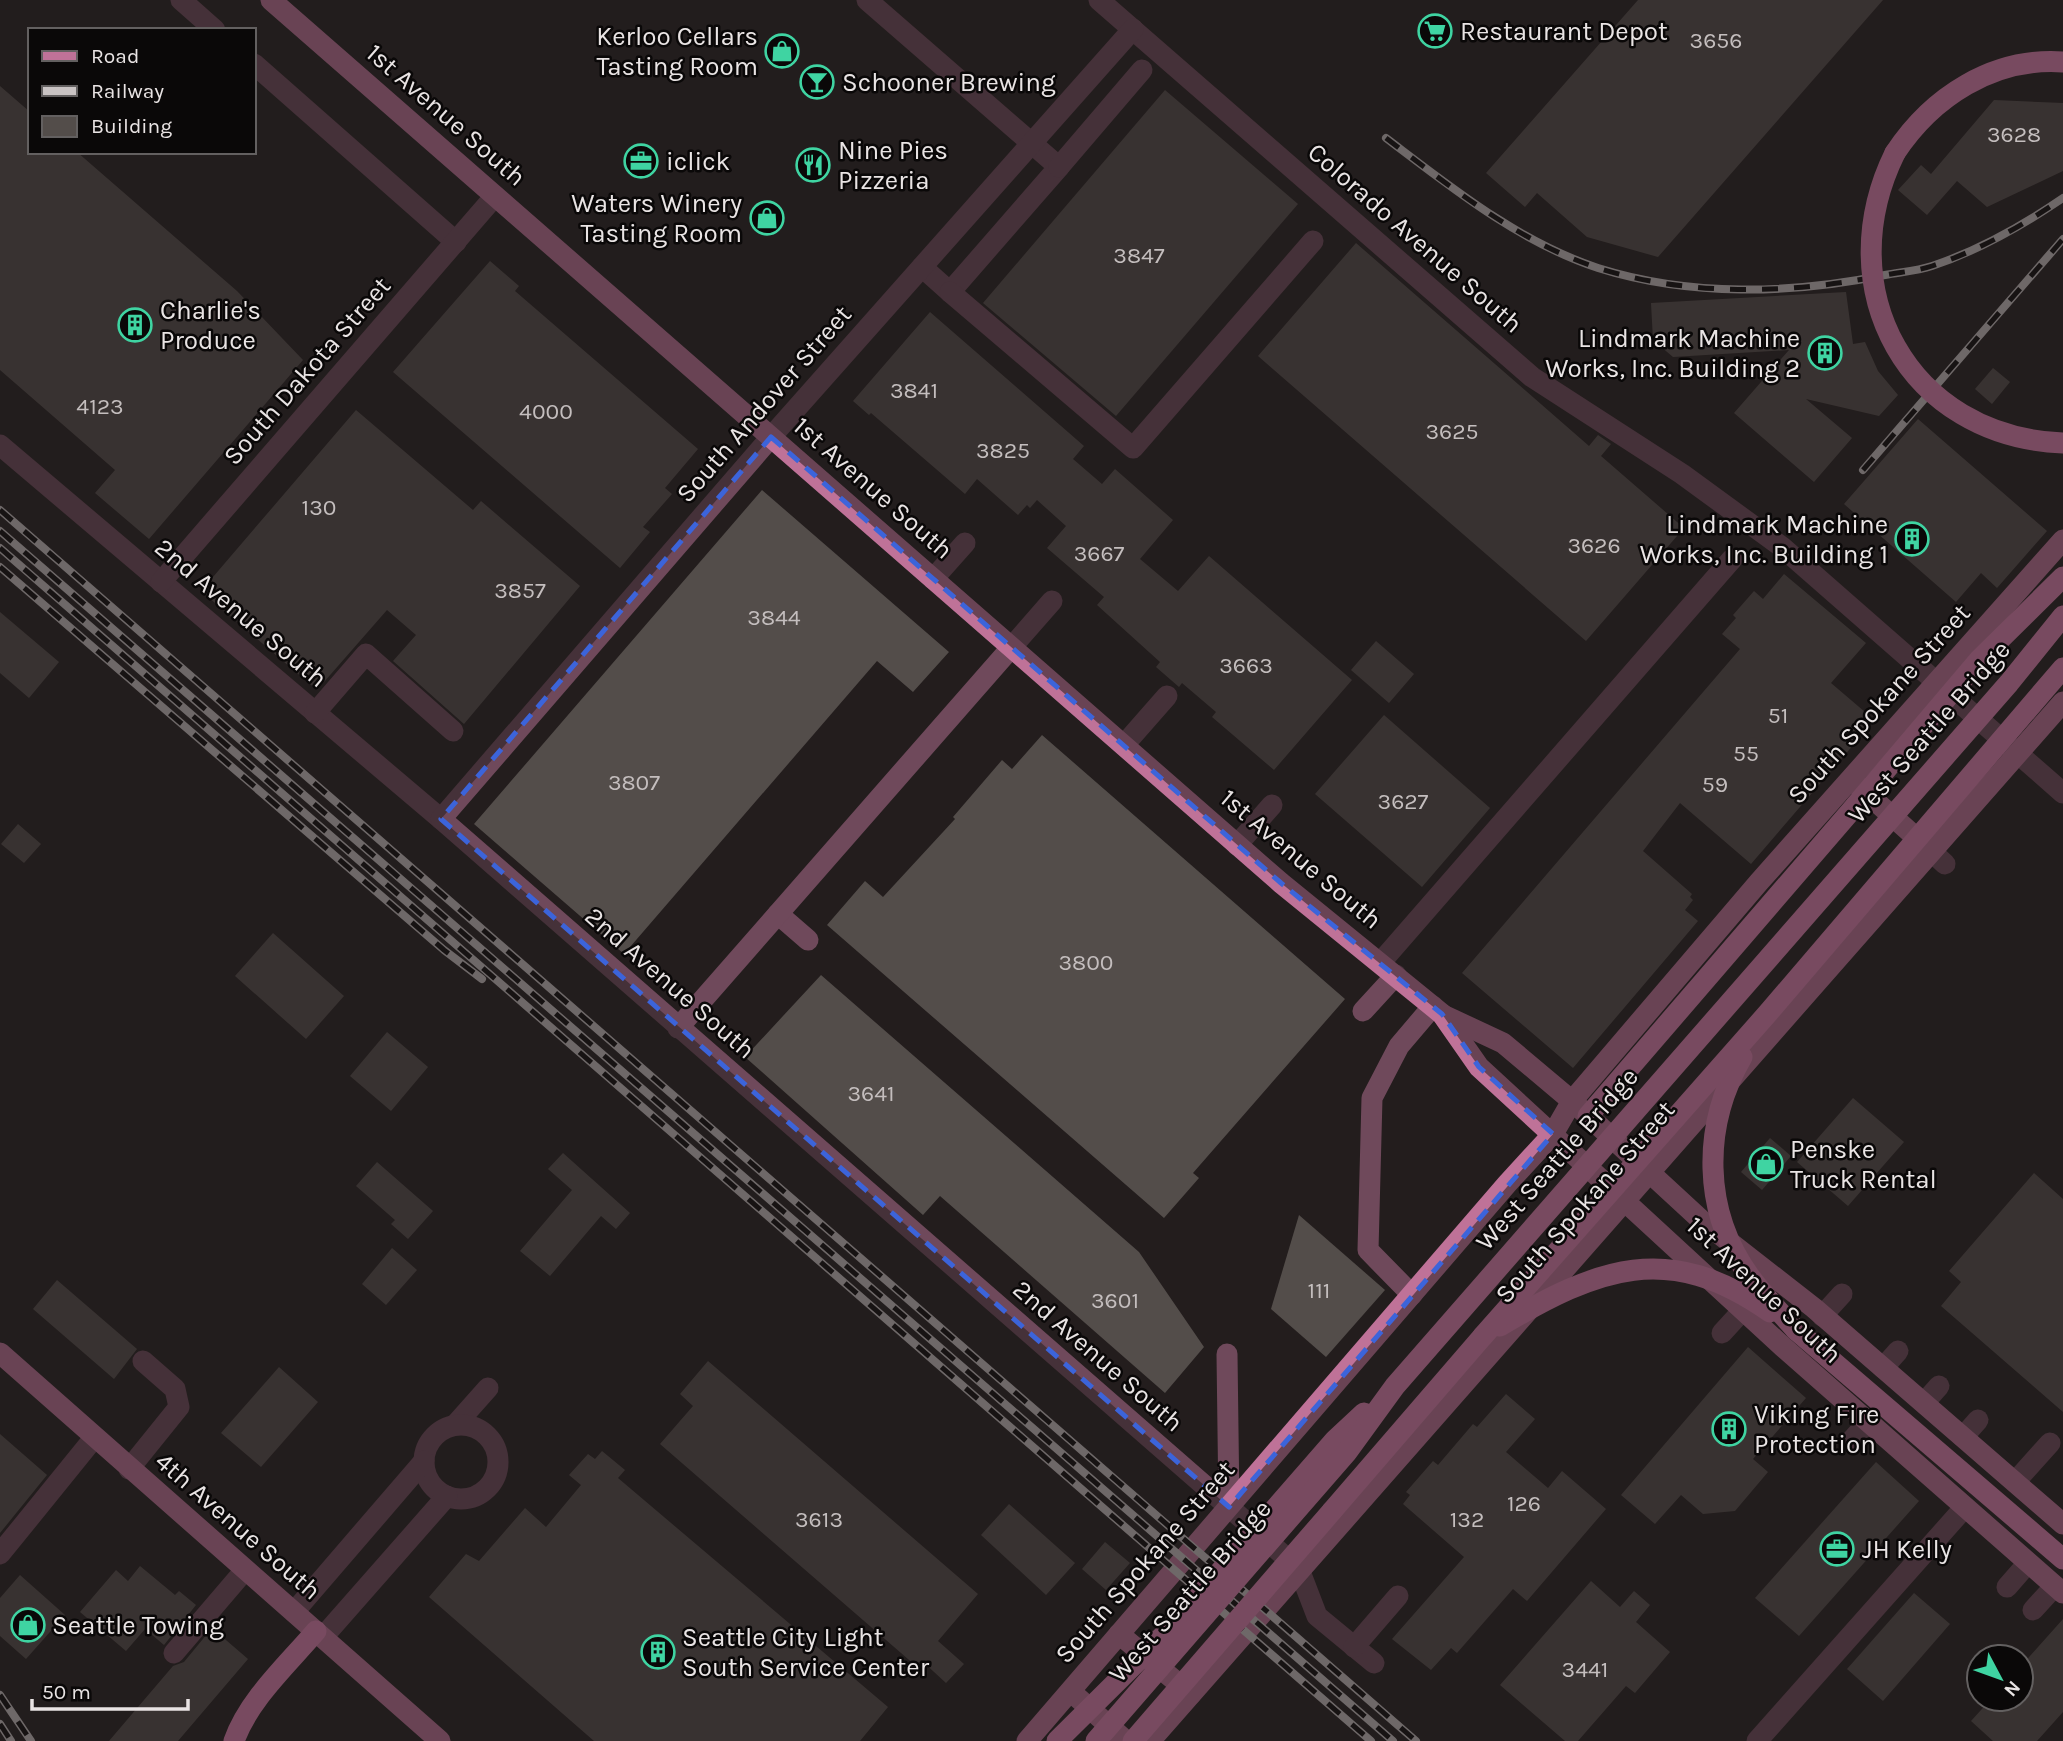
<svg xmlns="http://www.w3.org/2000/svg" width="2063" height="1741" viewBox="0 0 2063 1741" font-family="Karla,sans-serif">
<rect width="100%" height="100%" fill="#231d1d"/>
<g fill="#534d4a">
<path d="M1638,0H1883L1658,257L1587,237L1537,193L1525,207L1486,173Z"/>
<path d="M0,86L30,112V152H77L237,291L303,360L149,539L95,493L115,470L0,370Z"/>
<path d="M1165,90L1298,204L1116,416L983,303Z"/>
<path d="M1994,100L2063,103V171L1987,207L1957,181L1927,215L1898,190L1921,165L1931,174Z"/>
<path d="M1356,243L1589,446L1598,435L1611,444L1601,456L1684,528L1586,641L1258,356Z"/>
<path d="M490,261L519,286L515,291L698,449L665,488L672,494L643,527L650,532L620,568L393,372Z"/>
<path d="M1846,292L1853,344L1865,342L1878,371L1898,395L1879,416L1806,399L1852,438L1814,482L1734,413L1789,350L1673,357L1653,340L1651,303Z"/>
<path d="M930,312L1084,446L1073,459L1102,484L1115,469L1173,520L1140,559L1178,591L1209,556L1352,680L1274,770L1212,717L1216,712L1182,683L1179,687L1156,667L1160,662L1097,605L1104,597L1047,548L1066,526L1037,500L1030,508L1027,505L1018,515L977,479L965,494L871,413L869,415L853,401Z"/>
<path d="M1993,368L2010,382L1992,404L1975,389Z"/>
<path d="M356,410L473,510L481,501L580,586L464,724L393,661L416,635L387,610L317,690L201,591Z"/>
<path d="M1918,419L2047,531L1997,588L1981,573L1956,602L1844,504Z"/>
<path d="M762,490L949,652L913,692L877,661L624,954L474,824Z"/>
<path d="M1784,574L1866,643L1831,683L1872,718L1864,727L1867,729L1751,864L1680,803L1643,851L1692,894L1690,897L1693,900L1685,910L1698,921L1573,1068L1462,973L1740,649L1722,634L1736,618L1733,615L1754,591L1763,599Z"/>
<path d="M0,612L59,662L29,698L0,673Z"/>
<path d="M1376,641L1414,674L1389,703L1351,670Z"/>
<path d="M1384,715L1490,808L1422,887L1315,794Z"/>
<path d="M1042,735L1345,999L1193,1173L1199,1178L1164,1218L827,925L865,881L883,897L955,819L953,817L1002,760L1012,769Z"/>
<path d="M18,824L41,844L24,863L1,844Z"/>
<path d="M273,933L344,996L306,1039L235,976Z"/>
<path d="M821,975L1139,1252L1204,1347L1165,1393L940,1196L923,1215L745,1057Z"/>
<path d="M387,1032L428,1067L391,1111L350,1076Z"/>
<path d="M1853,1098L1904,1142L1848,1206L1797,1162Z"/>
<path d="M1770,1138L1791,1156L1762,1190L1741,1172Z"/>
<path d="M563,1153L630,1213L616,1229L601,1216L550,1276L520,1251L572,1190L548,1169Z"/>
<path d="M377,1162L433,1211L408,1239L391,1224L395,1220L356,1186Z"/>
<path d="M2034,1173L2063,1199V1412L1941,1306L1961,1282L1949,1271Z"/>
<path d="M1299,1215L1385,1290L1326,1357L1271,1309Z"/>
<path d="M392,1248L417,1270L386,1305L362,1284Z"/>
<path d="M57,1280L137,1349L114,1379L33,1309Z"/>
<path d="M1748,1347L1806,1398L1753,1459L1768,1472L1735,1511L1703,1514L1681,1495L1655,1524L1621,1495Z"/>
<path d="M708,1361L978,1594L938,1641L964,1664L946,1683L921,1660L916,1666L660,1444L693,1406L680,1394Z"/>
<path d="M279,1367L318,1402L261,1467L221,1433Z"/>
<path d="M1506,1394L1535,1419L1506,1452L1548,1488L1562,1471L1606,1509L1527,1601L1513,1589L1457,1653L1451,1648L1431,1670L1392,1639L1464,1557L1403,1504L1410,1495L1406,1492L1433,1461L1438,1465L1473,1424L1477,1427Z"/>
<path d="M0,1434L47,1475L0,1533Z"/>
<path d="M602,1451L625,1470L618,1478L888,1707L860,1741H594L429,1597L466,1554L479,1561L525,1508L546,1527L581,1485L569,1475L588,1454L595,1459Z"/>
<path d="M1876,1462L1919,1501L1799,1636L1755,1598Z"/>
<path d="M1009,1504L1075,1563L1046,1595L981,1535Z"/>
<path d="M1105,1542L1130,1563L1106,1590L1082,1569Z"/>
<path d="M140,1566L175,1595L179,1591L196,1605L164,1645L145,1629L126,1651L80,1612L116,1570L128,1581Z"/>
<path d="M20,1575L65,1615L26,1659L0,1636V1598Z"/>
<path d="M1591,1581L1620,1607L1634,1591L1650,1605L1636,1622L1670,1652L1635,1693L1626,1686L1578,1741H1565L1500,1685Z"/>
<path d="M1914,1593L1950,1624L1883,1701L1847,1669Z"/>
<path d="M2063,1619V1712L2037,1741H1993L1971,1721L1991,1699H2021V1666Z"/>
<path d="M212,1628L248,1659L178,1741H109L173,1666L184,1662Z"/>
</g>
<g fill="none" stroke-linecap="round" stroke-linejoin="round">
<g stroke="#6f495b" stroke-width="21">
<path d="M181,0L215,30"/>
<path d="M867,0L1059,167L950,292L922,267"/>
<path d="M1099,0L1532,377L1682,474L1782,547L2063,793"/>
<path d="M254,64L456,242"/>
<path d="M1059,167L1142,70"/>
<path d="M950,292L1133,448L1313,241"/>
<path d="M0,445L441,819L1229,1507L1299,1569L1317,1616L1374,1663"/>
<path d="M933,579L965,543"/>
<path d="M161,582L495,196"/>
<path d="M315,713L366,654L453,731"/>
<path d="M1124,745L1167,696"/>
<path d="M441,819L771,437L1133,29"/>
<path d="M1237,845L1272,805"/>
<path d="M1932,852L1945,864"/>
<path d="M778,914L808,940"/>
<path d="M1381,962L1732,559"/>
<path d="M1363,1011L1396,975"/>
<path d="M678,1028L1052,601"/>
<path d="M1412,1295L1368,1250L1372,1098L1399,1046L1433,1006"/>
<path d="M1822,1316L1842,1294"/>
<path d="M1722,1333L1743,1310"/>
<path d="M1227,1354L1229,1507"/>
<path d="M1883,1368L1898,1351"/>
<path d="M1924,1403L1939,1386"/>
<path d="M456,1424L488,1388"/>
<circle cx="461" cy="1462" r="37"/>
<path d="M1963,1437L1978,1420"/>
<path d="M1852,1440L1868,1422"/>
<path d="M129,1469L179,1407L175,1389L143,1361"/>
<path d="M2015,1482L2050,1443"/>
<path d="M0,1554L94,1438"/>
<path d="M2007,1587L2028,1563"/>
<path d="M2033,1610L2055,1586"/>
<path d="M294,1612L424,1461"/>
<path d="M323,1637L447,1496"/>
<path d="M1354,1647L1398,1596"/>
<path d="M174,1653L245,1570"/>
<path d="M1757,1741L1965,1507"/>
</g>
<g stroke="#bf7298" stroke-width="21">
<path d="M271,0L1281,883L1442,1014L1479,1067L1782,1346L2063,1593"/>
<path d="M1854,782L1930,850"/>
<path d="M1443,1015L1503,1043L1572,1101L1700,1219L1814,1308L2063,1524"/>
<path d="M0,1353L440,1741"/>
<path d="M1119,1634L1191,1694"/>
<path d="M1077,1697L1126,1741"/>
<path d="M1027,1741L1507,1184L1553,1134L1572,1101L1759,882L2063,540"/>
<path d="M1150,1741L2063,702"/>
</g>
<g stroke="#df82b1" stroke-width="21">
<path d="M1895,153C1932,97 1993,57 2063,62"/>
<path d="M1588,1116L1856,805"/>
<path d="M1796,1330L2063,1559"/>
<path d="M1332,1511L1483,1336"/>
<path d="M234,1741C249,1699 288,1664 316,1631"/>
</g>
<defs>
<g id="rail">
<path d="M1386,138C1452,188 1519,242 1598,268C1690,297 1792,294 1885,275C1901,272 1917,271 1932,266C1980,250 2022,226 2063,198"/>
<path d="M1863,470L2063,239"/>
<path d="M0,510L1416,1741"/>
<path d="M0,531L1393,1741"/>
<path d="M0,548L1371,1741"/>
<path d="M0,567L444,950L482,979"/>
<path d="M0,1695L31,1741"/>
<path d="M0,1724L11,1741"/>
</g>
</defs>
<use href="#rail" stroke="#c9c3c3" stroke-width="8"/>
<use href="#rail" stroke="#0a0808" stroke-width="5" stroke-dasharray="16" stroke-linecap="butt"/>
<g stroke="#df82b1" stroke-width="21">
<path d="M1895,153C1828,289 1908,437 2063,443"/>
<path d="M1856,805L1979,660L2063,577"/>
<path d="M1742,1057C1702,1126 1702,1211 1750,1277C1764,1296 1781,1313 1796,1330"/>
<path d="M1500,1326C1598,1268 1668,1240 1770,1312"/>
<path d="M1483,1336L1768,1013L2063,668"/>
<path d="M1057,1741L1172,1627L1335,1440L1364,1413"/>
<path d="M1096,1741L1347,1452L1395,1386L2009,683L2063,616"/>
<path d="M1133,1741L1332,1511"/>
</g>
</g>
<path d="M0 0H2063V1741H0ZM771,437L1281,883L1442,1014L1479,1067L1553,1134L1229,1507L441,819Z" fill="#231d1d" fill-opacity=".55" fill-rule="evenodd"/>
<path fill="none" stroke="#3c64da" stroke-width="5" stroke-dasharray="14 9" stroke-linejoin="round" d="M771,437L1281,883L1442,1014L1479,1067L1553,1134L1229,1507L441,819Z"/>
<defs>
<symbol id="supermarket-ring" viewBox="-11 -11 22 22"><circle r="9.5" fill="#0a0808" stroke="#3fd4a2" stroke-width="1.5"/><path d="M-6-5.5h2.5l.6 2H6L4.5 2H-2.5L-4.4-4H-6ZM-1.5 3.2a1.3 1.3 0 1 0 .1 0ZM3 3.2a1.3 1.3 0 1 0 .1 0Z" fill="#3fd4a2"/></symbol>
<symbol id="shop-ring" viewBox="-11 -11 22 22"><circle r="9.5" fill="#0a0808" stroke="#3fd4a2" stroke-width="1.5"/><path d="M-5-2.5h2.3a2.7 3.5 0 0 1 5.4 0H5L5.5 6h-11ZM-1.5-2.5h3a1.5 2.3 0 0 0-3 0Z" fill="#3fd4a2"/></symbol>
<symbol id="bar-ring" viewBox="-11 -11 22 22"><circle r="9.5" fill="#0a0808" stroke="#3fd4a2" stroke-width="1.5"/><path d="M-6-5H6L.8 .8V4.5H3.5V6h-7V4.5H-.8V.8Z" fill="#3fd4a2"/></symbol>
<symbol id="office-ring" viewBox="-11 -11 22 22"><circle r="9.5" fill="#0a0808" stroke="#3fd4a2" stroke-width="1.5"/><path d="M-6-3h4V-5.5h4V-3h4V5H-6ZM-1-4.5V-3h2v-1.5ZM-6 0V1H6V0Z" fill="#3fd4a2"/></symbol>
<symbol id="restaurant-ring" viewBox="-11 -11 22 22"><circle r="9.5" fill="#0a0808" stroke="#3fd4a2" stroke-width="1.5"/><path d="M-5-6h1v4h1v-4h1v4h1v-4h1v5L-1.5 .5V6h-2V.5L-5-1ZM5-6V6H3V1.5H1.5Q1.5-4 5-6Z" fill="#3fd4a2"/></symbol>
<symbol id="building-ring" viewBox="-11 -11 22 22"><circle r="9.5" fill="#0a0808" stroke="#3fd4a2" stroke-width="1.5"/><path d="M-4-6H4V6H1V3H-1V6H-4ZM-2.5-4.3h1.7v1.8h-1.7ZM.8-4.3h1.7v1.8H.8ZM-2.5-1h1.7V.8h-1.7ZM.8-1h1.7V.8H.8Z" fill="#3fd4a2"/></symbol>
</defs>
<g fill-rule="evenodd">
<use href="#supermarket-ring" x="1416" y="12" width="38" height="38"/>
<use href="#shop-ring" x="763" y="32" width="38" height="38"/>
<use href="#bar-ring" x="798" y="63" width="38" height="38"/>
<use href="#office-ring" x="622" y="142" width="38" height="38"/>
<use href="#restaurant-ring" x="794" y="146" width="38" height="38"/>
<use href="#shop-ring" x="748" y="199" width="38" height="38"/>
<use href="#building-ring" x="116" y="306" width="38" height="38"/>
<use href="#building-ring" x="1806" y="334" width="38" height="38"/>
<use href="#building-ring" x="1893" y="520" width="38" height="38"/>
<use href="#shop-ring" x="1747" y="1145" width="38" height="38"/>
<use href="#building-ring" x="1710" y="1410" width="38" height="38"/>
<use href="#office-ring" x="1818" y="1530" width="38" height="38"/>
<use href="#shop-ring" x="9" y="1606" width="38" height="38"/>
<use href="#building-ring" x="639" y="1633" width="38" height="38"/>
</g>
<g text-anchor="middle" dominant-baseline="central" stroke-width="5" stroke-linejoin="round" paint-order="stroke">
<g font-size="23" fill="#c4bebe">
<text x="1716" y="40">3656</text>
<text x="2014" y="134">3628</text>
<text x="1139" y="255">3847</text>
<text x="914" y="390">3841</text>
<text x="100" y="406">4123</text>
<text x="546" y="411">4000</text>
<text x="1452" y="431">3625</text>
<text x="1003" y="450">3825</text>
<text x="319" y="507">130</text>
<text x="1594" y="545">3626</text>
<text x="1099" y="553">3667</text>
<text x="520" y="590">3857</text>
<text x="774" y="617">3844</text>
<text x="1246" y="665">3663</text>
<text x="1778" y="715">51</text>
<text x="1746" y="753">55</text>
<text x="634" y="782">3807</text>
<text x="1715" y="784">59</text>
<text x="1403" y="801">3627</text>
<text x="1086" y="962">3800</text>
<text x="871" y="1093">3641</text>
<text x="1319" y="1290">111</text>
<text x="1115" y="1300">3601</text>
<text x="1524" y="1503">126</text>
<text x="819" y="1519">3613</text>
<text x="1467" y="1519">132</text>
<text x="1585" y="1669">3441</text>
</g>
<g font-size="26" fill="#e9e4e4" stroke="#0a0808" text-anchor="start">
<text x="1460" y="31">Restaurant Depot</text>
<text x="758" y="36" text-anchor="end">Kerloo Cellars<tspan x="758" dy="30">Tasting Room</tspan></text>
<text x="842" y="82">Schooner Brewing</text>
<text x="838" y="150">Nine Pies<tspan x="838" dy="30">Pizzeria</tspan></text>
<text x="666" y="161">iclick</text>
<text x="742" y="203" text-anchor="end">Waters Winery<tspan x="742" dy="30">Tasting Room</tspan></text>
<text x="160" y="310">Charlie's<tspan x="160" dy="30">Produce</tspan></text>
<text x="1800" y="338" text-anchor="end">Lindmark Machine<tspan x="1800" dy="30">Works, Inc. Building 2</tspan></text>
<text x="1888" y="524" text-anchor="end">Lindmark Machine<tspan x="1888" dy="30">Works, Inc. Building 1</tspan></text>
<text x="1790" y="1149">Penske<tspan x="1790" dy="30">Truck Rental</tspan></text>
<text x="1754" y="1414">Viking Fire<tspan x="1754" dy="30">Protection</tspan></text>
<text x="1862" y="1549">JH Kelly</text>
<text x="52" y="1625">Seattle Towing</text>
<text x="682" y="1637">Seattle City Light<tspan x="682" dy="30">South Service Center</tspan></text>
</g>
<g font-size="26" fill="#e9e4e4" stroke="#0a0808">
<text transform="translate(446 115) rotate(41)">1st Avenue South</text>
<text transform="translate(1415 238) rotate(41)">Colorado Avenue South</text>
<text transform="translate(307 371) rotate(-49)">South Dakota Street</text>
<text transform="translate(764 404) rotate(-49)">South Andover Street</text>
<text transform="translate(873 488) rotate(41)">1st Avenue South</text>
<text transform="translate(241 613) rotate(40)">2nd Avenue South</text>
<text transform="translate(1879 704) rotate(-48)">South Spokane Street</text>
<text transform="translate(1929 732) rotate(-49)">West Seattle Bridge</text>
<text transform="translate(1301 859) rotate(40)">1st Avenue South</text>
<text transform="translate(670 983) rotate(41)">2nd Avenue South</text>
<text transform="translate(1557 1159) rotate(-49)">West Seattle Bridge</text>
<text transform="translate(1585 1202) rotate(-49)">South Spokane Street</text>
<text transform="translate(1764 1290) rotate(43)">1st Avenue South</text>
<text transform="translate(1098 1356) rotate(41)">2nd Avenue South</text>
<text transform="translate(238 1526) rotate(41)">4th Avenue South</text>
<text transform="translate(1145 1562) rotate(-49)">South Spokane Street</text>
<text transform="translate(1190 1591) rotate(-49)">West Seattle Bridge</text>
</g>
</g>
<rect x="28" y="28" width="228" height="126" fill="#0a0808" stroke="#636060" stroke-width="2"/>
<rect x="42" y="51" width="35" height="10" fill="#bf7298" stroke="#636060" stroke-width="2"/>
<text x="91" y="63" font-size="21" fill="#e9e4e4">Road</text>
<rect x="42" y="86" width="35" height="10" fill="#c9c3c3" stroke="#636060" stroke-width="2"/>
<text x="91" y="98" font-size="21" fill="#e9e4e4">Railway</text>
<rect x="42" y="116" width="35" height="21" fill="#534d4a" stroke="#636060" stroke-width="2"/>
<text x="91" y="133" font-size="21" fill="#e9e4e4">Building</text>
<g transform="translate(2000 1678) rotate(131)"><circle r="33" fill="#0a0808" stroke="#636060" stroke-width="2"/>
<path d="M0-5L12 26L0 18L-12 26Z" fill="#3fd4a2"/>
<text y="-10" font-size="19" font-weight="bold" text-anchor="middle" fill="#e9e4e4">N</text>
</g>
<path d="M32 1699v10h156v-10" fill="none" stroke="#e9e4e4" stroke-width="3.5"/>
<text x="42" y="1699" font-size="21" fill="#e9e4e4" stroke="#0a0808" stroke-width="5" paint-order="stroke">50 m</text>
</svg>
